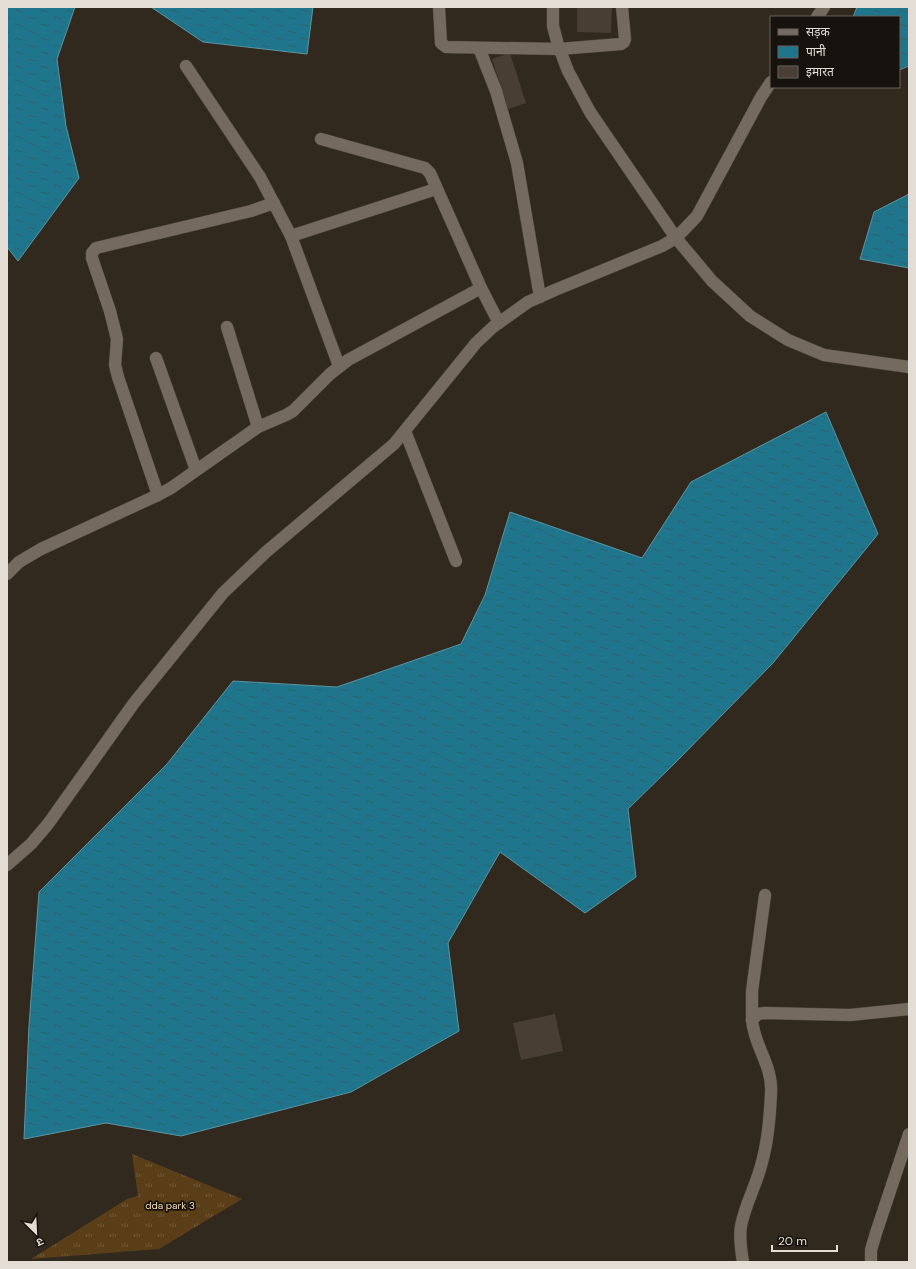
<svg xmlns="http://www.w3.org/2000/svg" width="916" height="1269" viewBox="0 0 916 1269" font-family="'DM Sans','Noto Sans Devanagari',sans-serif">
<defs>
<pattern id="grass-tufts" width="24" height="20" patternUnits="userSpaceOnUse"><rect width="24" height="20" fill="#593e18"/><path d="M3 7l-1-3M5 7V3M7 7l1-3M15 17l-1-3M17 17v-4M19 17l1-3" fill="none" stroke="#715939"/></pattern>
<pattern id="water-ripples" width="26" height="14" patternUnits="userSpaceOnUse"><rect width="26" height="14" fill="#1f768c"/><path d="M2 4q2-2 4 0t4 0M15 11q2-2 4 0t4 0" fill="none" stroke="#305f6a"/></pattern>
</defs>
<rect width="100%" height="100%" fill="#31291e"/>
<path fill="url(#grass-tufts)" d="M132,1154L242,1199L159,1249L31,1259L127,1199L138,1196Z"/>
<g fill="url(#water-ripples)" stroke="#5a95a2">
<path d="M7,7H75L57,59L66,126L79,178L18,261L7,247Z"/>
<path d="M151,7H313L307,54L203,42Z"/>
<path d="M857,7H909V66L899,70V17H853Z"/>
<path d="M909,194V268L860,259L874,212Z"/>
<path d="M826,412L878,534L773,663L676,762L628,809L636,877L585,913L500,852L448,943L459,1031L351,1092L181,1136L106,1123L24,1139L29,1026L39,892L167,764L233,681L337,687L461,644L485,595L510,512L642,558L691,482Z"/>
</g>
<g fill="#483e33">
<path d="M577,7H612L611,33L577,32Z"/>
<path d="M510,53L526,103L508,109L492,59Z"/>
<path d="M555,1014L563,1051L521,1060L513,1023Z"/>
</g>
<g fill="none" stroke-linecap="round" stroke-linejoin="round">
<defs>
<g id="minor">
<path d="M439,7L441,43L446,47L559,49L621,44L624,42L625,39L622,7"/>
<path d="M553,7V26L558,45L568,71L590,112L676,238L712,281L750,316L788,340L824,355L909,367"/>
<path d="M817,17L824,7"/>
<path d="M479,48L496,91L517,163L540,297"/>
<path d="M186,66L260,177L291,236L339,366"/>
<path d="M321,139L425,168L430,173L481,288L499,323"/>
<path d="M291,236L436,189"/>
<path d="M227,327L258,427"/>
<path d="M156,358L196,470"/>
<path d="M405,431L456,561"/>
<path d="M158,495L118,377L115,365L117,339L110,311L92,258V253L96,248L251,211L274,203"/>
<path d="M7,574L19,562L41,549L158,495L171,488L258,427L286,415L293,411L330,374L348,360L481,288"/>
<path d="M7,865L31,844L48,824L134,703L223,593L266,552L394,444L476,343L493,327L528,302L555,290L662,246L676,238L697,216L761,97L771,82"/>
<path d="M752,1020V991L765,895"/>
<path d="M743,1262C741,1250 739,1237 741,1226C745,1204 757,1184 762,1162C768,1141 770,1116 771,1093C773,1066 754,1046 752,1020L758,1014L765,1013L850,1015L909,1009"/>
<path d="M871,1262V1250L876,1233L909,1134"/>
</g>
</defs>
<use href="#minor" stroke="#4e463d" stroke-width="13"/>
<use href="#minor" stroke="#756a5e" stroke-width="12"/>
</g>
<g text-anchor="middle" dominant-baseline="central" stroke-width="3.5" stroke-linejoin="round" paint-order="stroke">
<g font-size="10" fill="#fadebb" stroke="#16120d">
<text x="170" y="1205">dda park 3</text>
</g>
</g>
<rect width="916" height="1269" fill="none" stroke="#e3ddd6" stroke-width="16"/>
<rect x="770" y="16" width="130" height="72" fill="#16120d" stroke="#68635d"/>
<rect x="778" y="29" width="20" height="6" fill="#756a5e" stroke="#68635d"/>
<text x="806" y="36" font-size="12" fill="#e3ddd6">सड़क</text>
<rect x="778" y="46" width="20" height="12" fill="url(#water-ripples)" stroke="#68635d"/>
<text x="806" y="56" font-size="12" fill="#e3ddd6">पानी</text>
<rect x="778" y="66" width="20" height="12" fill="#483e33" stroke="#68635d"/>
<text x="806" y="76" font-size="12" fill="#e3ddd6">इमारत</text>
<g transform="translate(36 1233) rotate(156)" stroke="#16120d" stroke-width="3" paint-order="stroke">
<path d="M0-3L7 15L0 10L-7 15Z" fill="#e3ddd6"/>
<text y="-6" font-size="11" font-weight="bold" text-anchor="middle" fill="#e3ddd6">उ</text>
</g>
<path d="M772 1245v6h65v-6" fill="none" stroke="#e3ddd6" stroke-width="2"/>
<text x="778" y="1245" font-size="12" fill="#e3ddd6" stroke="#16120d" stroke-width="3" paint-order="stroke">20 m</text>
</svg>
